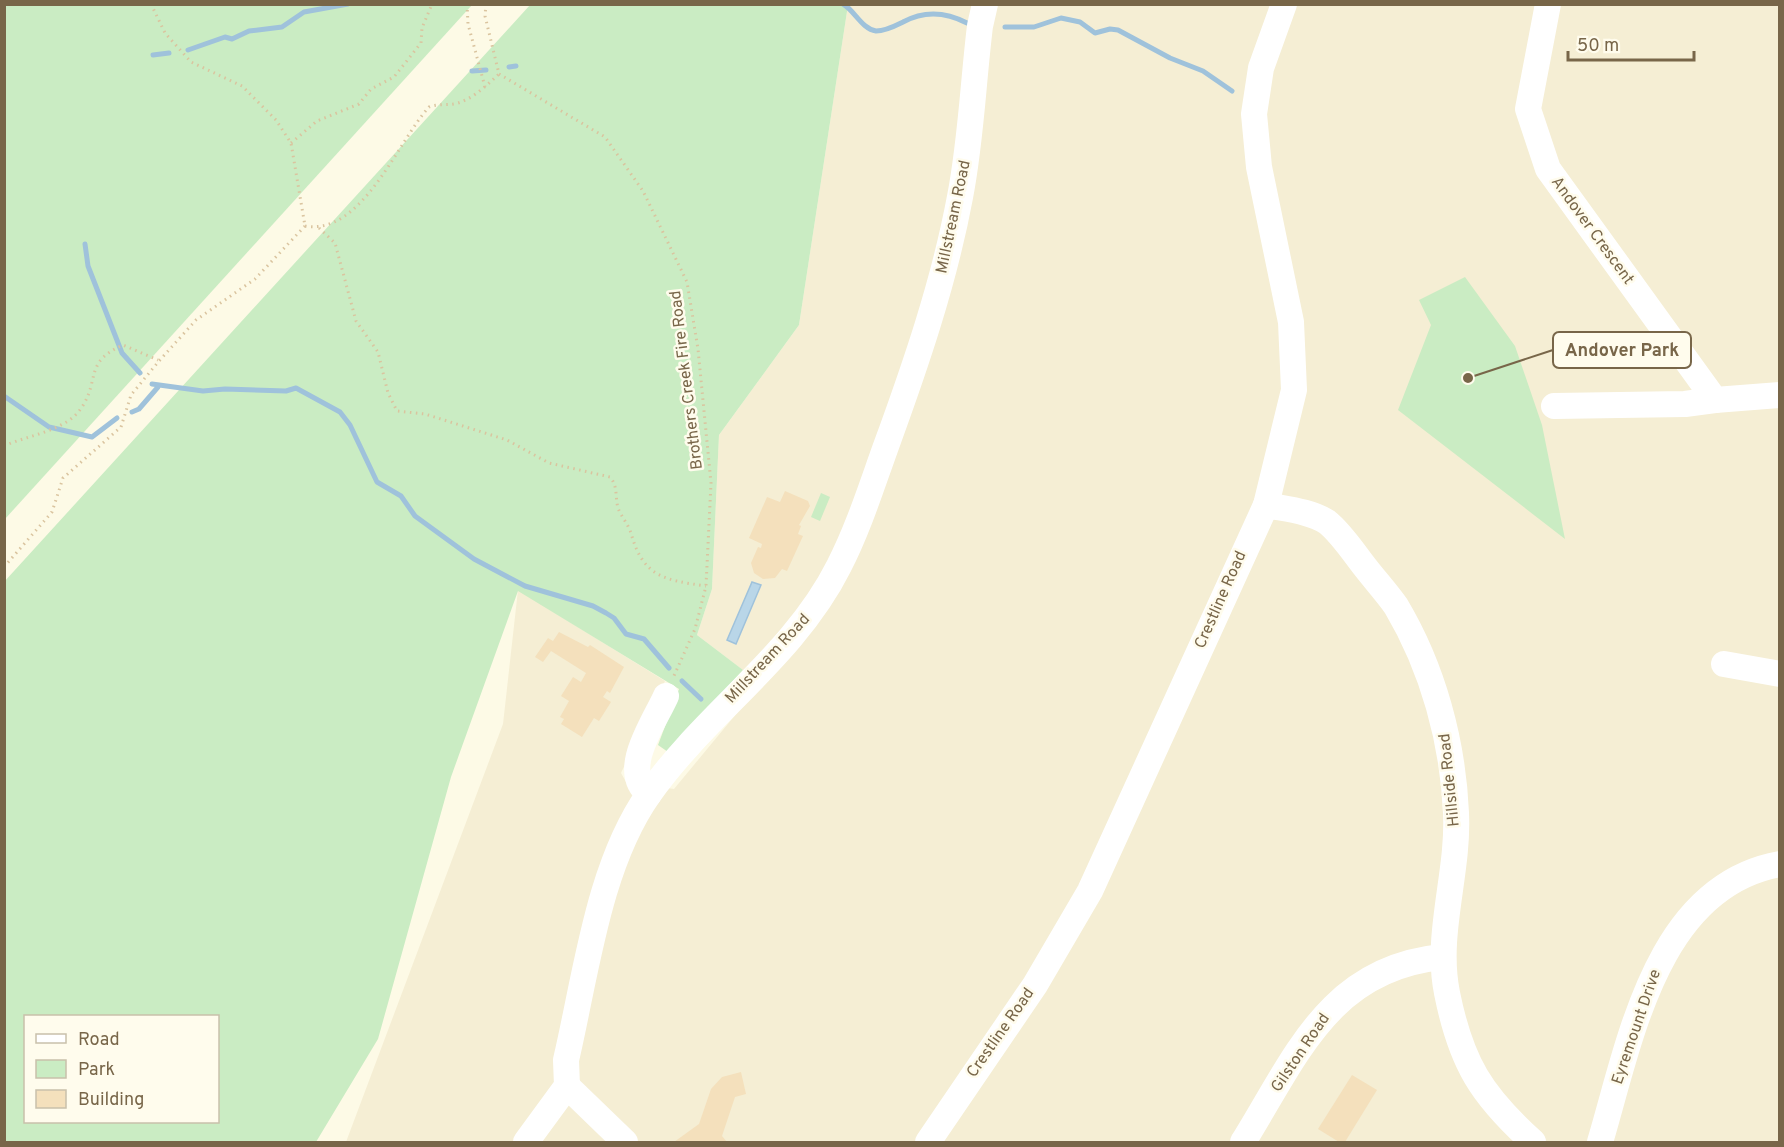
<svg xmlns="http://www.w3.org/2000/svg" width="1784" height="1147" viewBox="0 0 1784 1147" font-family="Overpass,sans-serif">
<rect width="100%" height="100%" fill="#fdfae6"/>
<path fill="#f5eed4" d="M848,5H1779V1142H346L503,724L518,590L665,681L621,773L626,782L674,789L761,684L697,635L712,589L719,435L799,325Z"/>
<g fill="#caecc3" fill-rule="evenodd">
<path d="M5,4L472,5L5,519L4,5Z"/>
<path d="M530,5H848L799,325L719,435L712,589L697,635L743,670L668,752L658,745L679,689L518,591L451,777L378,1039L316,1142H5L4,582ZM26,1016H218V1122H26Z"/>
<path d="M1465,277L1515,346L1542,425L1565,539L1398,410L1431,325L1419,300Z"/>
<path d="M821,493L830,497L820,521L811,517Z"/>
</g>
<path fill="#b9d6e8" stroke="#9fc2db" stroke-width="1.5" d="M752,582L761,585L736,644L727,640Z"/>
<g fill="none" stroke-linecap="round" stroke-linejoin="round">
<g stroke="#9fc2db" stroke-width="5">
<path d="M843,4C855,11 862,29 876,31C886,31 895,26 903,22C925,10 946,12 967,23"/>
<path d="M1005,27H1034L1061,18L1080,22L1095,33L1110,29L1118,30L1170,58L1203,71L1232,91"/>
<path d="M188,50L225,37L232,39L249,31L282,27L304,12L348,4"/>
<path d="M153,55L169,53"/>
<path d="M509,67L516,66"/>
<path d="M472,71L486,70"/>
<path d="M85,244L88,266L122,353L140,373"/>
<path d="M152,384L203,391L225,389L286,391L296,388L340,412L350,425L377,482L401,496L415,516L474,559L525,586L593,606L606,613L614,618L626,634L644,639L669,668"/>
<path d="M4,396L49,427L92,437L117,418"/>
<path d="M132,412L139,409L158,387"/>
<path d="M682,681L701,699"/>
</g>
</g>
<g fill="#f4e0bc">
<path d="M785,491L808,501L810,506L799,525L801,526L798,534L803,536L787,571L782,569L775,578L763,579L754,573L751,563L758,547L761,548L762,544L749,538L767,497L780,502Z"/>
<path d="M559,632L588,647L590,645L624,667L610,693L607,691L603,697L611,702L599,721L594,718L582,737L561,724L564,719L560,717L569,701L561,696L573,677L581,682L586,673L551,651L543,662L535,657L548,638L553,641Z"/>
<path d="M741,1072L746,1094L735,1097L722,1136L727,1142H674L699,1124L711,1089L722,1077Z"/>
<path d="M1352,1075L1377,1090L1345,1142H1339L1318,1129Z"/>
</g>
<g fill="none" stroke-linecap="round" stroke-linejoin="round">
<g stroke="#dac49f" stroke-width="3" stroke-dasharray="1.5 4.5" stroke-linecap="butt">
<path d="M151,4L165,33L191,62L242,86L276,120L291,143L305,226"/>
<path d="M467,4L468,24L485,87"/>
<path d="M486,4L485,16L499,74"/>
<path d="M499,74L605,137L643,191L687,282L698,349L711,483L706,586L695,629L673,678"/>
<path d="M291,143L317,121L359,104L371,89L394,77L421,43L422,28L432,4"/>
<path d="M305,226C362,236 398,141 429,107C439,103 448,106 458,103C474,98 487,85 499,74"/>
<path d="M319,228L335,243L356,321L378,352L388,393L397,411L425,414L507,440L549,463L610,477C618,486 615,497 618,508C621,516 628,524 631,533C643,577 664,580 706,586"/>
<path d="M4,446C28,435 67,431 82,407C100,379 84,362 123,345L158,360"/>
<path d="M4,567L52,512L63,478L121,427L131,395L159,361L196,320L255,279L305,226"/>
</g>
<g stroke="#fff" stroke-width="26">
<path d="M1548,4L1528,109L1548,169L1715,400L1780,395"/>
<path d="M1554,406L1685,404L1715,400"/>
<path d="M1266,505C1285,509 1310,511 1327,522C1341,533 1354,553 1365,567C1375,580 1387,593 1396,606C1433,668 1453,742 1456,813C1459,873 1435,934 1447,993C1461,1063 1481,1095 1533,1142"/>
<path d="M1724,664L1780,674"/>
<path d="M649,794C619,771 654,723 666,696"/>
<path d="M567,1086L625,1142"/>
<path d="M526,1142L567,1086L566,1060C586,975 598,866 649,794C706,713 794,656 839,566C858,529 871,488 885,449C915,367 944,283 960,197C971,141 973,83 980,26L985,4"/>
<path d="M928,1142L1035,985L1090,891L1266,505L1294,390L1291,322L1259,167L1254,114L1261,68L1284,4"/>
<path d="M1243,1142C1296,1057 1329,968 1442,957"/>
<path d="M1600,1142C1630,1042 1656,886 1780,864"/>
</g>
</g>
<g text-anchor="middle" dominant-baseline="central" stroke-width="5" stroke-linejoin="round" paint-order="stroke">
<g font-size="16" fill="#786649" stroke="#fffced">
<text transform="translate(954 217) rotate(-78)">Millstream Road</text>
<text transform="translate(1592 231) rotate(54)">Andover Crescent</text>
<text transform="translate(687 380) rotate(-97)">Brothers Creek Fire Road</text>
<text transform="translate(1221 600) rotate(-66)">Crestline Road</text>
<text transform="translate(768 659) rotate(-47)">Millstream Road</text>
<text transform="translate(1450 780) rotate(-96)">Hillside Road</text>
<text transform="translate(1637 1027) rotate(-71)">Eyremount Drive</text>
<text transform="translate(1001 1033) rotate(-55)">Crestline Road</text>
<text transform="translate(1301 1053) rotate(-56)">Gilston Road</text>
</g>
</g>
<path fill="none" stroke="#786649" stroke-width="2" d="M1468 378L1553 350"/>
<circle fill="#786649" stroke="#fffced" stroke-width="2" cx="1468" cy="378" r="6"/>
<rect fill="#fffced" stroke="#786649" stroke-width="2" x="1553" y="332" width="138" height="36" rx="6"/>
<g font-size="18" text-anchor="middle" font-weight="bold" fill="#786649">
<text x="1622" y="356">Andover Park</text>
</g>
<rect width="1784" height="1147" fill="none" stroke="#786649" stroke-width="12"/>
<rect x="24" y="1015" width="195" height="108" fill="#fffced" stroke="#c9c0ab" stroke-width="1.5"/>
<rect x="36" y="1034" width="30" height="9" fill="#ffffff" stroke="#c9c0ab" stroke-width="1.5"/>
<text x="78" y="1045" font-size="18" fill="#786649">Road</text>
<rect x="36" y="1060" width="30" height="18" fill="#caecc3" stroke="#c9c0ab" stroke-width="1.5"/>
<text x="78" y="1075" font-size="18" fill="#786649">Park</text>
<rect x="36" y="1090" width="30" height="18" fill="#f4e0bc" stroke="#c9c0ab" stroke-width="1.5"/>
<text x="78" y="1105" font-size="18" fill="#786649">Building</text>
<path d="M1568 51v9h126v-9" fill="none" stroke="#786649" stroke-width="3"/>
<text x="1577" y="51" font-size="18" fill="#786649" stroke="#fffced" stroke-width="4.5" paint-order="stroke">50 m</text>
</svg>
